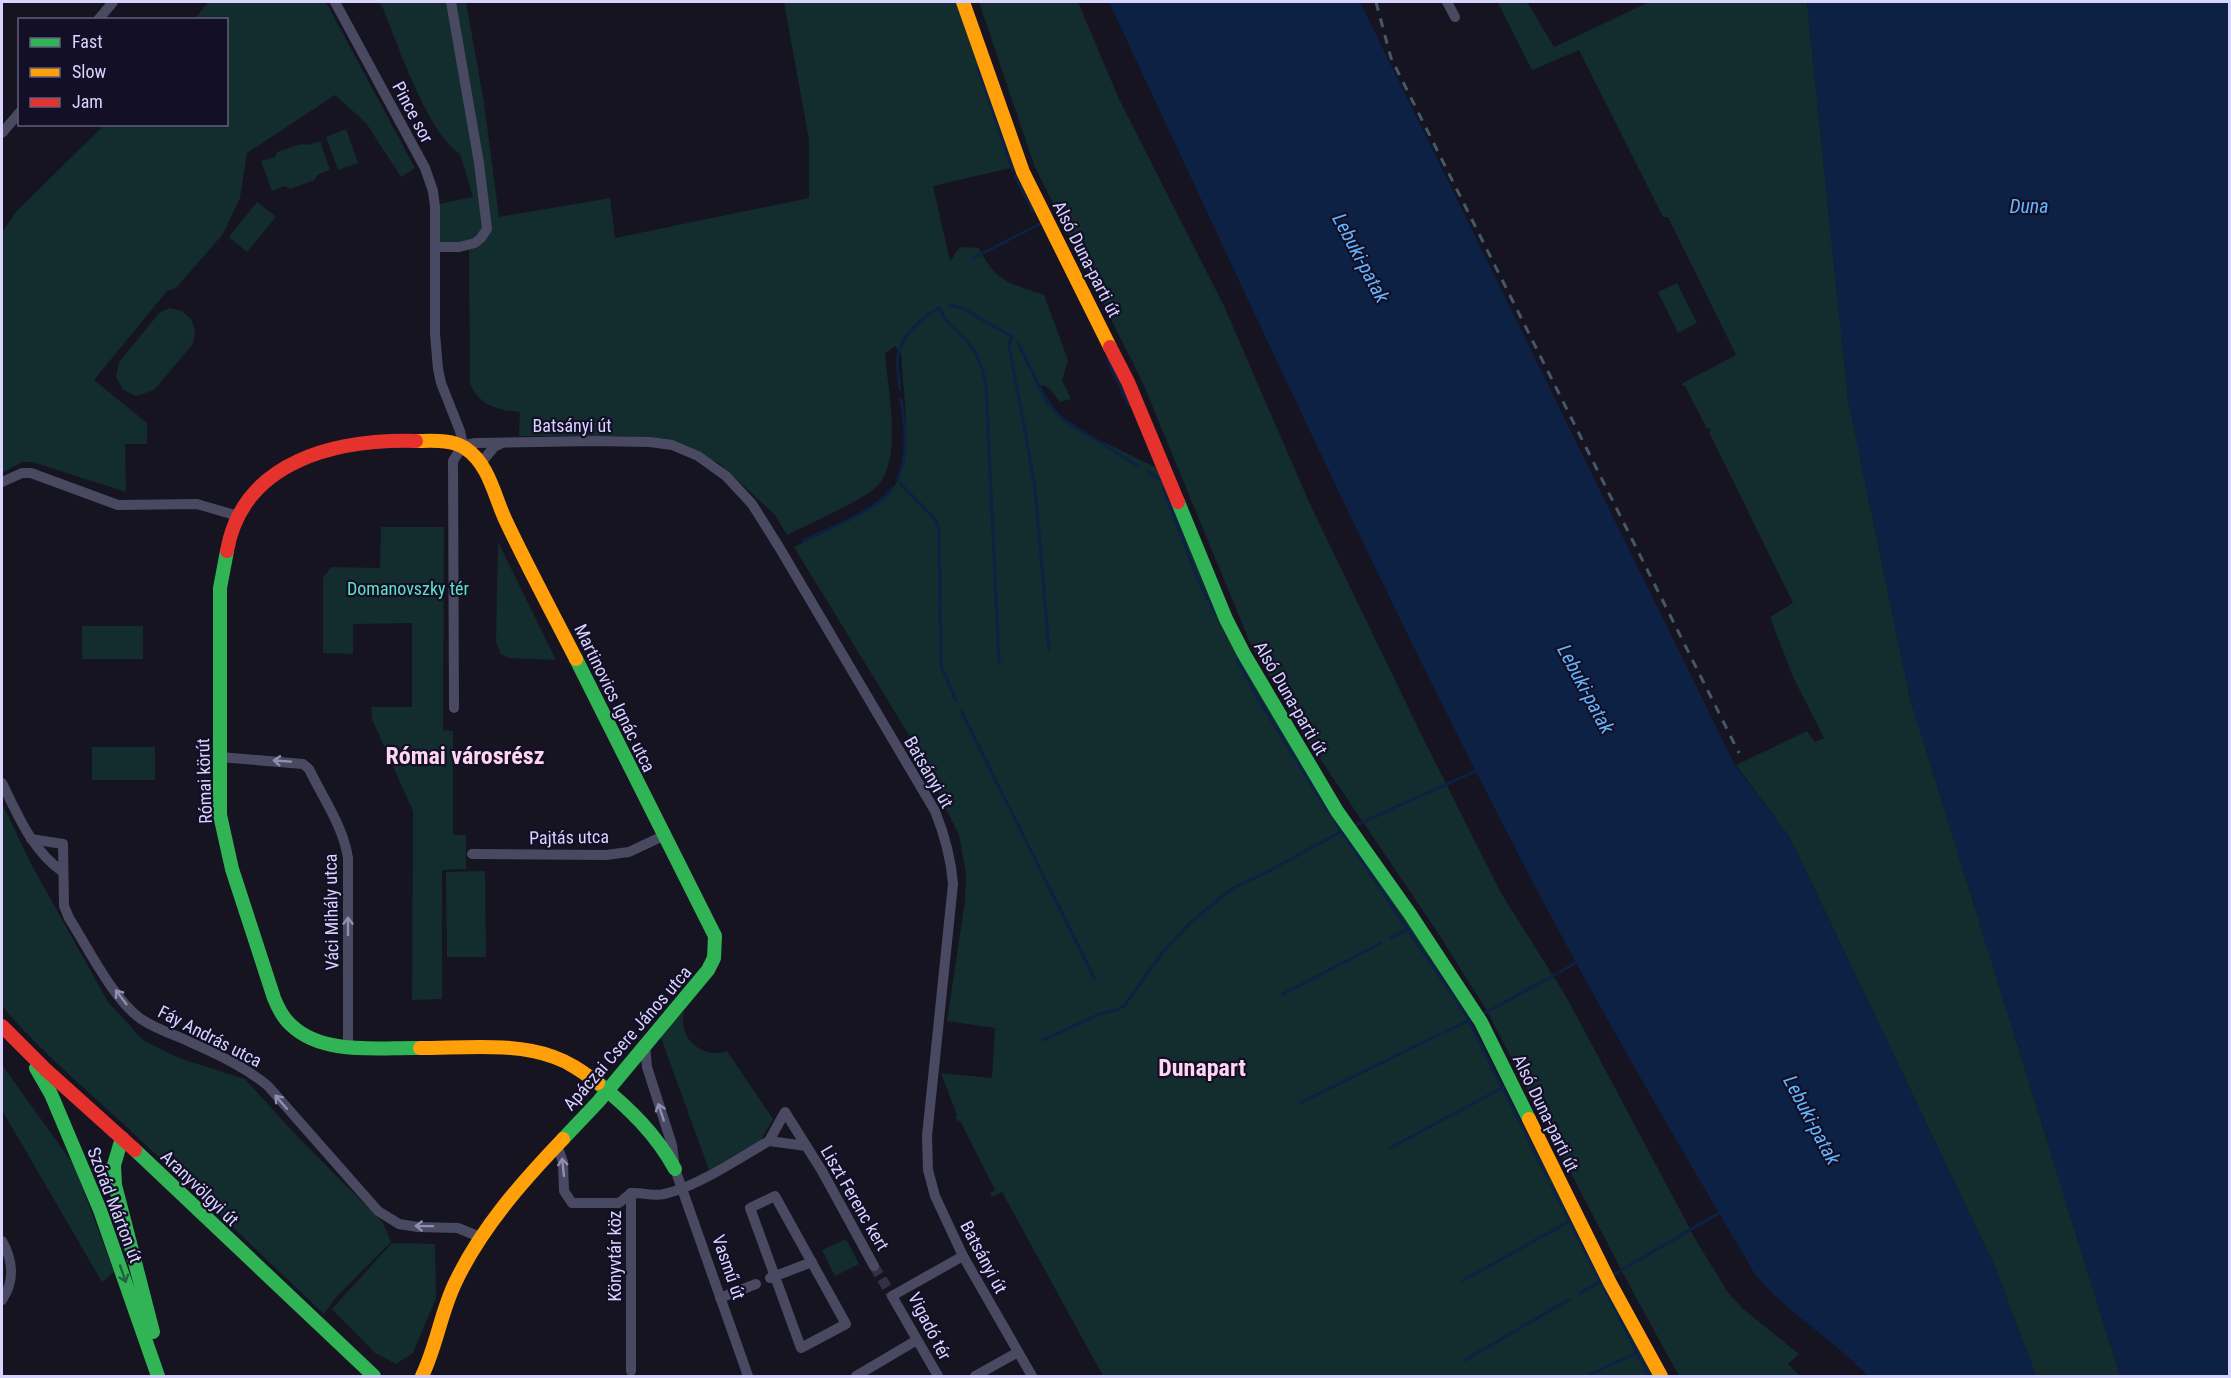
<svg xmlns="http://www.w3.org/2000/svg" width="2231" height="1378" viewBox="0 0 2231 1378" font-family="'Roboto Condensed',sans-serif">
<rect width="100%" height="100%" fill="#161421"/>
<g fill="#132c2d">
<path d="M208,2H326L415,168L401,177L366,123L335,95L247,153L240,198L223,234L176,288L167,291L94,380L147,423V444H125L126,492L32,462H22L2,473V232L16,212L104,125L226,124V20L195,19Z"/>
<path d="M377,2H466L484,103L499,217L610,198L615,238L809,198V140L784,2H959L1015,167L933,186L950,261L960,247L979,248C996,283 1010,283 1044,295L1068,360L1062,380L1071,399L1060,402L1050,389L1043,385L1041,386L1054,410L1074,428L1159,469L1204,585L1471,1025L1653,1376H1103L1002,1192L992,1197L990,1193L995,1190L960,1121L958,1122L955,1116L957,1115L941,1073L992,1078L995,1028L947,1021L965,901L966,873L959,835L912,740L794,547C821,533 865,517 887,496C917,467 903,394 901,354L895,346L885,354C888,390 902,455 879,484C869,498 806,525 787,535L775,515L720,464L679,443L631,436H519L520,412C497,410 480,406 470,384L469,244L439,243V204L473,197L460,154C427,132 398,45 382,6Z"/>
<path d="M979,2H1078L1119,99L1224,306L1309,502L1422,736L1501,893L1567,998L1697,1242L1727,1291L1742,1308L1799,1354L1788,1364L1800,1376H1679L1627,1281L1487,1011L1436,930L1304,735L1251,645L1142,381L1034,165Z"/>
<path d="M1500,2H1527L1554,47L1649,2H1807L1848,399L1910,698L2120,1376H2036L1994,1265L1790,838L1736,765L1807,731L1815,742L1824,738L1793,677L1770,617L1793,603L1709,432L1711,431L1710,428L1707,429L1685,386L1681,384L1736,355L1668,217H1663L1579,50L1532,70L1498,3Z"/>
<path d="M346,129L358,163L338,170L326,137Z"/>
<path d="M320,141L330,170L317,175L315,180L290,189L285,186L272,191L261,161L275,157L277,152L301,144L308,145Z"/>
<path d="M257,202L276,217L247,252L229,237Z"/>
<path d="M1677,283L1697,323L1678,333L1658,292Z"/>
<path d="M170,308L182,311L191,319L195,330L193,344L154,390L136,396L123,390L116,377L119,362L160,312Z"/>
<path d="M381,527H444L443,730L453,731V835H466V869L442,870V999L412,1000L413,811L372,719L371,707H412V623L353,624V654L323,653V578L331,567L380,568Z"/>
<path d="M498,542L556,660L509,658L501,654L496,642Z"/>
<rect x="82" y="626" width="61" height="33"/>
<rect x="92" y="747" width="63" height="33"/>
<path d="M2,803L30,862L108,1002L143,1040L179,1058L245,1079L296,1135L383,1223L391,1242L336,1297L324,1314C260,1254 197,1192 132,1132C88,1091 41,1052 2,1006Z"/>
<path d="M485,871L486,957H447L446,872Z"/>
<path d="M685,1010C676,1036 701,1060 727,1051L773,1119L761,1140L709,1170L660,1035Z"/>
<path d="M2,1065L74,1165L114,1272L102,1282L2,1110Z"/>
<path d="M846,1239L859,1264L835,1276L822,1250Z"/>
<path d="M392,1243L435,1244L436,1298L413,1353L396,1364L375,1353L332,1309Z"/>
</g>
<g fill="#0d2144">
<path d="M1109,2H1360L1735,765L1790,838L1994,1265L2036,1376H1868C1834,1340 1789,1314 1756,1276C1677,1142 1598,1007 1526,869C1378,585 1245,292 1109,2Z"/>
<path d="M1807,2H2229V1376H2120L1910,698L1848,399Z"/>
</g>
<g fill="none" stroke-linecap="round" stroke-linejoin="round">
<g stroke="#0d2144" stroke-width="3">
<path d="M978,68L1013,171"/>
<path d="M1015,176L1033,211"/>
<path d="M973,258L1040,224"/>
<path d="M950,305L962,308L1013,337"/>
<path d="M1012,336L1009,345L1010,351L1035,486L1049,650"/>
<path d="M1018,343L1048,404L1064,420L1138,466"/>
<path d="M1107,359L1129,405"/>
<path d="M900,389C899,378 896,365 898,354C903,335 922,316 940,308C944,323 957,330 967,341C979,354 982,369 986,385L999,662"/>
<path d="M1147,471L1160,480"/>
<path d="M898,479C909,453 905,426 901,399"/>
<path d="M900,483L936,520L939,529L941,666L956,701"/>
<path d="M1163,488L1199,582L1216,615"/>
<path d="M803,541C829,528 876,512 892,488"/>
<path d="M1237,659L1255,693L1329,813"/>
<path d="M961,711L1095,979"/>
<path d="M1336,823L1466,1015L1548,1179"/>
<path d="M1354,826L1476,771"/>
<path d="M1391,938L1408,929"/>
<path d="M1560,972L1577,962"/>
<path d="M1283,994L1381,943"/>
<path d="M1483,1014L1556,974"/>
<path d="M1445,1032L1470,1020"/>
<path d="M1043,1040L1102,1013L1116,1010L1124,1006L1162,953L1190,923L1230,890L1271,870L1342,831"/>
<path d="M1300,1103L1440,1034"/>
<path d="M1390,1148L1504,1087"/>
<path d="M1551,1185L1649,1376"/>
<path d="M1613,1275L1719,1213"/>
<path d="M1462,1281L1568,1222"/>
<path d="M1580,1293L1600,1282"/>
<path d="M1465,1360L1570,1299"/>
<path d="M1587,1376L1636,1353"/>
</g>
<path stroke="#333142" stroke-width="10" stroke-dasharray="10 5" stroke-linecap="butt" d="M874,1266L892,1296"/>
<g stroke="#4a4962" stroke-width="10">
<path d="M335,2L425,168L433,191L435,207V334L438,369L441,383L460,431L463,445"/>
<path d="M1447,2L1455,17"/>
<path d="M98,20L113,2"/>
<path d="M2,133L20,112"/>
<path d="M436,247H459L475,243L481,238L487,229L479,163L451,2"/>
<path d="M463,445L476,443L594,441L650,442L672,445L698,456L726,476L752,504L779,547L935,811C945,836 951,858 953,884L927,1136L928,1170L935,1196L963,1256L1032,1376"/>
<path d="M481,463L494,447L502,443"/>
<path d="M2,482L22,473H31L118,505L197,504L238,516"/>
<path d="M454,708L453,461L463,445"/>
<path d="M220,757L303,764L309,769C323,798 343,826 348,858V1047"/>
<path d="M2,783C18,815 32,851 63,872"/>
<path d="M31,839L63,844L64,906L69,918C88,948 113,999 141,1019C153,1027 166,1032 179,1037C209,1051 242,1064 268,1086L378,1211L399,1224L418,1227L458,1228L480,1237"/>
<path d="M472,854L606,855L629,852L663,836"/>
<path d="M645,1045L647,1067L672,1145L675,1169L748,1376"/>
<path d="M557,1145L563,1162L564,1191L572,1203H619L631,1193"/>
<path d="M806,1146L769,1141L785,1112L822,1171L874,1266"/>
<path d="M775,1196L846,1324L801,1348L750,1208Z"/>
<path d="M2,1241C13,1260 15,1281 2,1300"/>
<path d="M770,1278L812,1262"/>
<path d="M720,1298L756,1284"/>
<path d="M631,1371V1193C642,1192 653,1197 664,1194C697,1187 739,1158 769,1141"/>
<path d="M856,1376L917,1340"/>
<path d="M938,1376L892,1296L963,1256"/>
<path d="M975,1376L1018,1352"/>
</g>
<g stroke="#30b455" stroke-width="14">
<path d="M1178,502L1226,619L1244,654L1337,811L1410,914L1481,1022L1529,1119"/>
<path d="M227,551L220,588V815L232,869L274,998C278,1008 283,1018 291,1025C323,1056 380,1047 420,1048"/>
<path d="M36,1068L51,1094L100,1210L158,1376"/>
<path d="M598,1083C629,1108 656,1134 675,1169"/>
<path d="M122,1138L114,1165L115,1185L153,1332"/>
<path d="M563,1139L598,1102L708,970L714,958L715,936L576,659"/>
<path d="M135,1150L374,1376"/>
</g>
<g stroke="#ff9f0a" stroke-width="14">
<path d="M963,2L1023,172L1110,347"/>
<path d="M416,441C432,441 451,439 465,448C489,464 494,495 505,519C527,566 552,612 576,659"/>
<path d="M420,1048C462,1048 515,1042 554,1057C571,1063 584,1073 598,1083"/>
<path d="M1529,1119L1610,1283L1661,1376"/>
<path d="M422,1376C437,1345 441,1311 456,1281C482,1227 522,1182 563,1139"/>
</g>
<g stroke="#e5322d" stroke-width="14">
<path d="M1110,347L1128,382L1178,502"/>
<path d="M227,551C243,460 337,439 416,441"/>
<path d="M2,1026L45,1069L135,1150"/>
</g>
<path stroke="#43596b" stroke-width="3" stroke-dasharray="9 8" stroke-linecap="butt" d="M1376,2L1391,58L1739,753"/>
</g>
<defs><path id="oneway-shaft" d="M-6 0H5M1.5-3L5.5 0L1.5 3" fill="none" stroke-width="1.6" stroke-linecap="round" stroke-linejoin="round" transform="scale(1.5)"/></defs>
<g stroke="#928eb0">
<use href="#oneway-shaft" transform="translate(282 761) rotate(-176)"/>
<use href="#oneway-shaft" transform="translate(348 926) rotate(-90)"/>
<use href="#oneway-shaft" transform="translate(121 997) rotate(-127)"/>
<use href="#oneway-shaft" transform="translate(281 1102) rotate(-131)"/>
<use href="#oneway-shaft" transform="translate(661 1112) rotate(-108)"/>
<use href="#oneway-shaft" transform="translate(563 1167) rotate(-96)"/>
<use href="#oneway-shaft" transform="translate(424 1226) rotate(-179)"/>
</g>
<use stroke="#22623e" href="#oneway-shaft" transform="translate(123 1274) rotate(71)"/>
<g text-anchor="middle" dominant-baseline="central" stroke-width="4.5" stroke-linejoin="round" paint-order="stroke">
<g font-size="18" fill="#d9d4ff" stroke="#130f26">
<text transform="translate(413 112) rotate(62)">Pince sor</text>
<text transform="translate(1087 259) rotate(63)">Alsó Duna-parti út</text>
<text x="572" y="425">Batsányi út</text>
<text transform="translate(615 698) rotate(64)">Martinovics Ignác utca</text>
<text transform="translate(1291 698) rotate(60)">Alsó Duna-parti út</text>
<text transform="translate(929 772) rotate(60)">Batsányi út</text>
<text transform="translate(204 781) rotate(-92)">Római körút</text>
<text transform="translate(569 837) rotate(-1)">Pajtás utca</text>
<text transform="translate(331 912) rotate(-91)">Váci Mihály utca</text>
<text transform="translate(210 1036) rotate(27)">Fáy András utca</text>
<text transform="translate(627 1038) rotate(-49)">Apáczai Csere János utca</text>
<text transform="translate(1546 1113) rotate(64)">Alsó Duna-parti út</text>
<text transform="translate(200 1188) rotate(44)">Aranyvölgyi út</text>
<text transform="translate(855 1198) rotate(60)">Liszt Ferenc kert</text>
<text transform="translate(115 1205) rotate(69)">Szórád Márton út</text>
<text transform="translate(614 1256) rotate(-90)">Könyvtár köz</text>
<text transform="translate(984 1257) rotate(62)">Batsányi út</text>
<text transform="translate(729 1267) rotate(71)">Vasmű út</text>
<text transform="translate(930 1326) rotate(63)">Vigadó tér</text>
</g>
<g font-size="18" fill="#5fe0c0" stroke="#130f26">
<text x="408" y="588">Domanovszky tér</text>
</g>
<g font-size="20" font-style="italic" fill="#62b6ff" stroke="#130f26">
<text x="2029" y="206">Duna</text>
<text transform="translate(1361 258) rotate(62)">Lebuki-patak</text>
<text transform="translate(1586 689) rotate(62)">Lebuki-patak</text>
<text transform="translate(1812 1120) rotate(62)">Lebuki-patak</text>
</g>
<g font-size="24" font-weight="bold" fill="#ffd6f0" stroke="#130f26">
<text x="465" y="756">Római városrész</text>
<text x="1202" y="1068">Dunapart</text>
</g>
</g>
<rect width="2231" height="1378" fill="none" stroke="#d9d4ff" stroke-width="6"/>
<rect x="18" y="18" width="210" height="108" fill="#130f26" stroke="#625e7d" stroke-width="1.5"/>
<rect x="30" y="38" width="30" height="9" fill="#30b455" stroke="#625e7d" stroke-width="1.5"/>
<text x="72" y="48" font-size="18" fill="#d9d4ff">Fast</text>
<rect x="30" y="68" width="30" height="9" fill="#ff9f0a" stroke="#625e7d" stroke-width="1.5"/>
<text x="72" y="78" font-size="18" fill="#d9d4ff">Slow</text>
<rect x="30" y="98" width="30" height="9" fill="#e5322d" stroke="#625e7d" stroke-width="1.5"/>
<text x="72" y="108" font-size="18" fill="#d9d4ff">Jam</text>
</svg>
